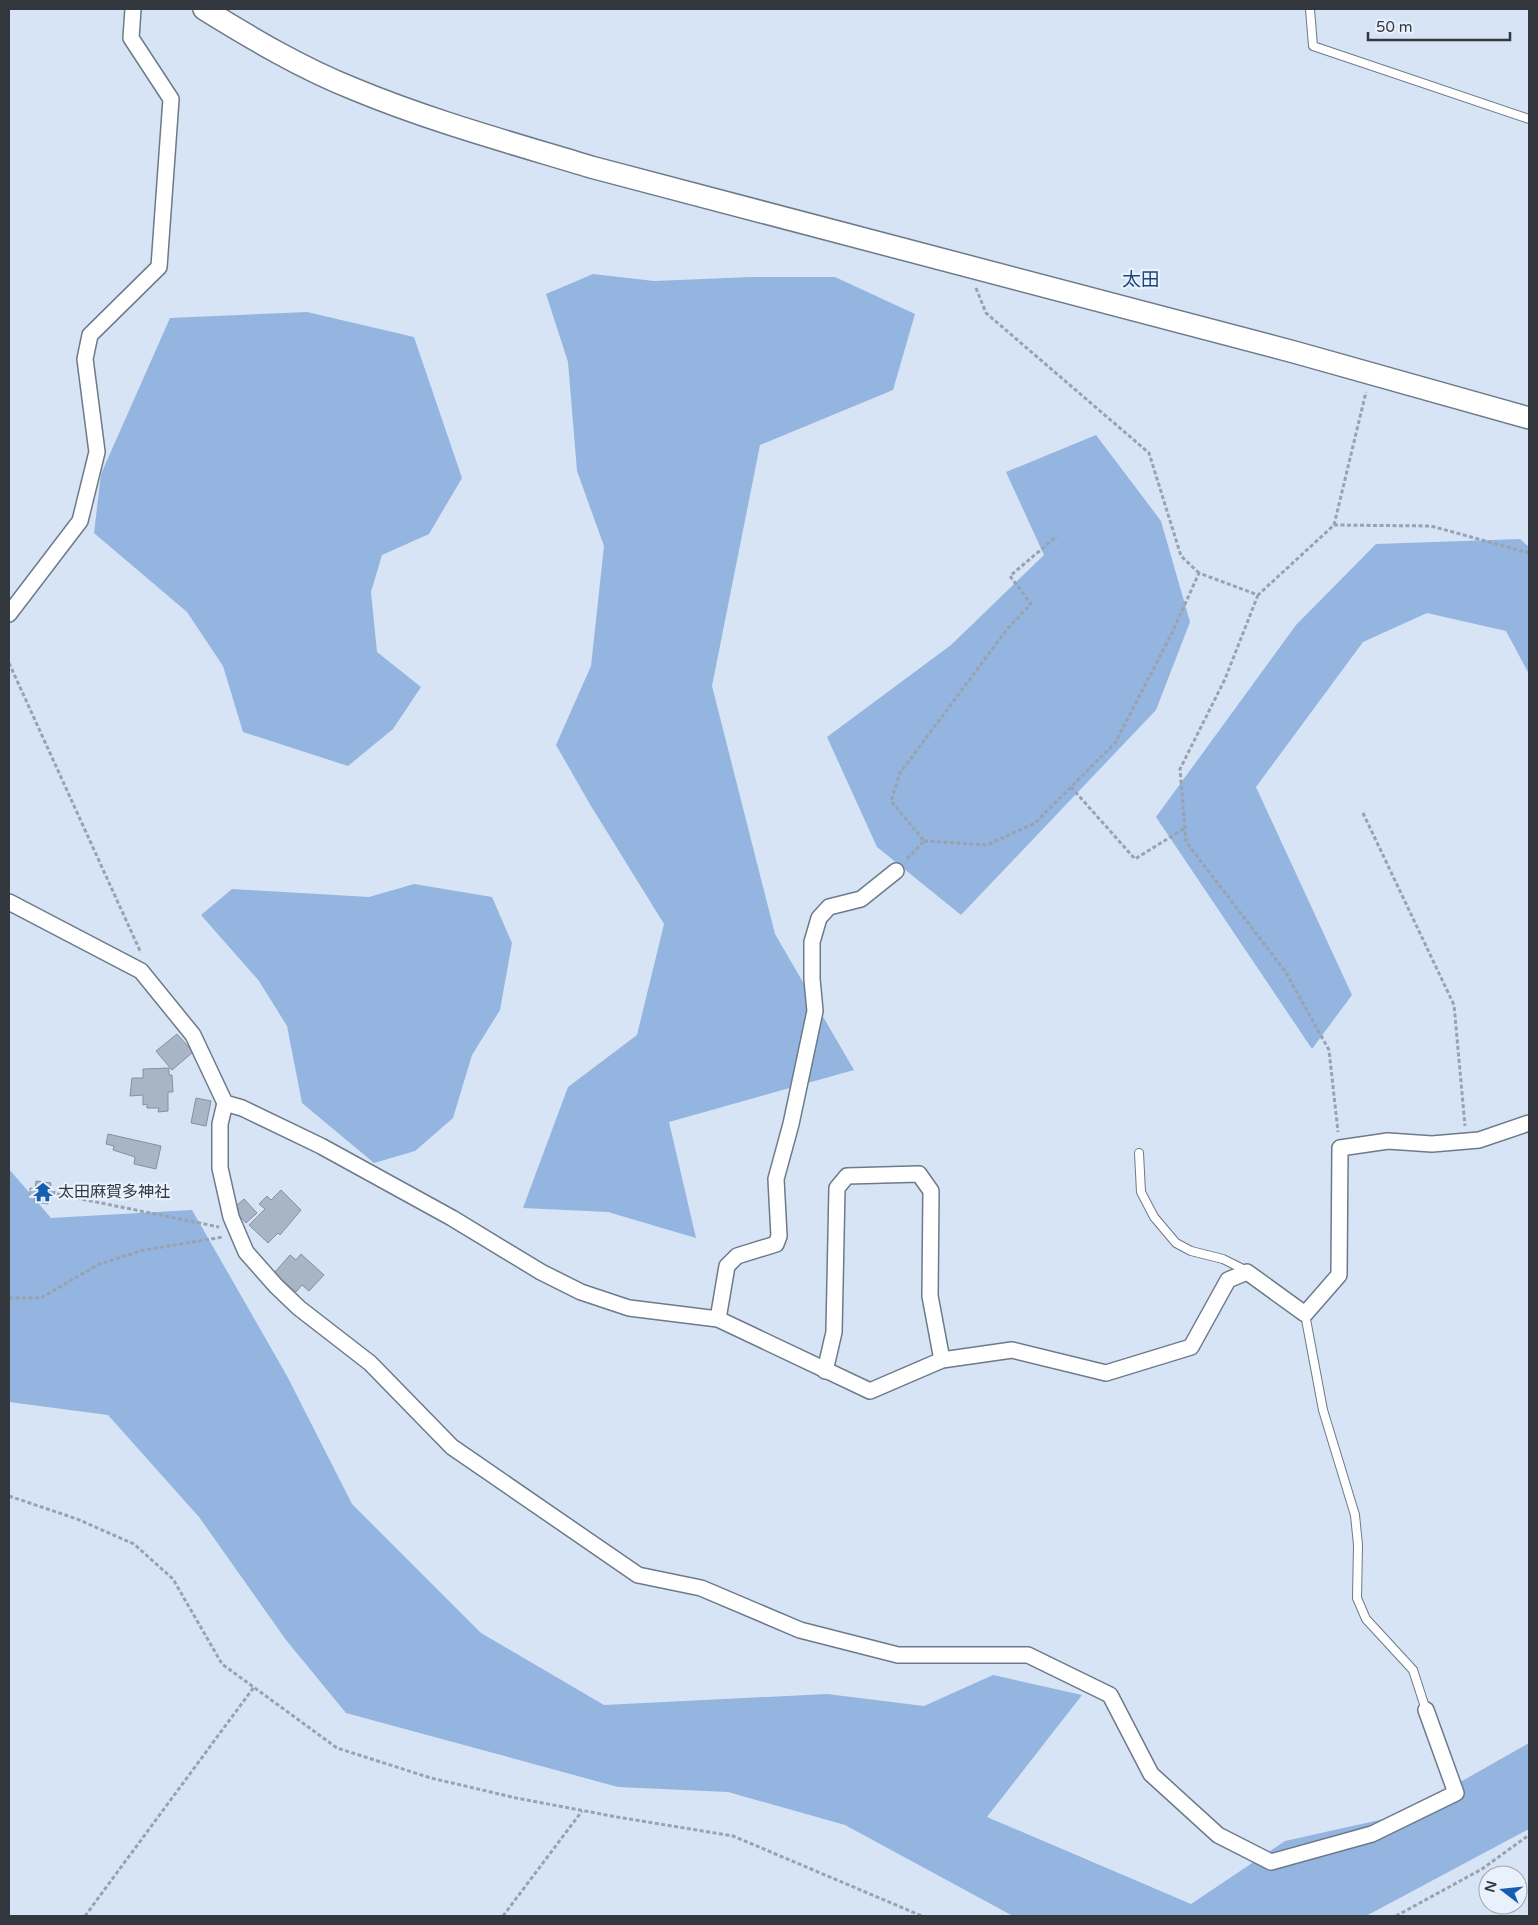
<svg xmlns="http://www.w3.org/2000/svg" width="1538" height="1925" viewBox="0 0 1538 1925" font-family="'Varela Round','Noto Sans JP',sans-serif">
<rect width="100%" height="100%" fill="#d7e4f6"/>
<g fill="#94b5e0">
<path d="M593,274L654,281L751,277H835L915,314L893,390L760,445L712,686L775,934L854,1070L669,1122L696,1238L608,1212L523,1208L568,1087L637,1035L664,924L591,806L556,745L591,666L604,546L577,471L568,362L546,294Z"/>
<path d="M307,312L414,337L462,478L429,534L382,555L371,592L377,652L421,687L393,729L348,766L243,732L223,666L187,612L94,533L101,474L170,318Z"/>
<path d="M1096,435L1161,521L1190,622L1156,710L961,915L877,847L827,737L951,645L1044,555L1006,472Z"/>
<path d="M1520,539L1529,547V674L1506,631L1427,613L1363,642L1256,787L1352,995L1312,1049L1156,817L1296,625L1376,544Z"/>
<path d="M414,884L492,897L512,943L500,1010L472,1055L453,1118L415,1151L374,1163L302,1103L287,1026L259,981L201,915L232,889L369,897Z"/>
<path d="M9,1169L51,1218L192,1210L287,1376L352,1504L481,1633L604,1705L827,1694L924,1706L993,1675L1082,1695L987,1817L1191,1904L1285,1841L1402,1815L1529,1743V1829L1366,1916H1013L845,1825L728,1792L618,1787L346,1713L286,1640L199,1517L108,1415L9,1402Z"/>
</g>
<g fill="#a8b5c5" stroke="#8591a2">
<path d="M177,1034L193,1052L172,1070L156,1051Z"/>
<path d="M169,1068V1075H172L173,1092H168V1111L158,1112L159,1108H147V1104L143,1105V1095L130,1096L132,1078H143V1069Z"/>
<path d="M196,1098L211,1101L206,1126L191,1123Z"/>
<path d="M108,1134L161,1146L156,1169L134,1164L135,1157L113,1150L114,1146L106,1144Z"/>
<path d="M36,1181L51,1183L50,1189L55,1190L54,1197H49L48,1204L34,1202L35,1196H30V1188L35,1189Z"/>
<path d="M281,1190L301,1210L280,1235L278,1233L268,1243L249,1225L265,1209L259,1204L267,1196L271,1200Z"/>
<path d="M244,1199L257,1213L246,1223L236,1212L239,1210L236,1206Z"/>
<path d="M301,1254L324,1275L309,1291L302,1285L296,1292L274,1273L290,1255L296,1260Z"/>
</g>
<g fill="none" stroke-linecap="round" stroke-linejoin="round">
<defs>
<g id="lane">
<path d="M1310,9L1313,46L1529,119"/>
<path d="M1139,1153L1141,1192L1154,1217L1176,1243L1191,1251L1223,1259L1247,1271"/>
<path d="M1305,1314L1323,1410L1355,1515L1358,1545L1357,1598L1366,1619L1413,1670L1426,1710"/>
</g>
<g id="street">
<path d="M9,614L80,521L97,452L85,359L90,335L159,267L171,99L131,38L133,9"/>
<path d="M9,902L141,971L193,1035L225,1103L242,1108L321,1146L452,1218L541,1272L581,1292L629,1308L718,1319L870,1391L942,1360L1012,1350L1106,1373L1191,1347L1228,1280L1247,1272L1305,1314L1339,1275L1340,1148L1388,1141L1432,1144L1479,1140L1529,1123"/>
<path d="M225,1103L220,1124V1168L231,1217L246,1252L276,1286L299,1308L370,1363L452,1447L638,1575L701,1588L800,1630L898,1655H1028L1110,1695L1151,1774L1218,1835L1271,1862L1372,1834L1456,1793L1426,1710"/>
<path d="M718,1319L727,1266L737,1256L776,1244L779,1236L776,1179L791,1124L815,1011L812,979V942L819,918L829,907L861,899L896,871"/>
<path d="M825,1371L834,1332L837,1188L847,1176L919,1174L931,1191L930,1296L942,1360"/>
</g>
<path id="secondary" d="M204,9C251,38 301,68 354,89C431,121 512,143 591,167L1294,352L1529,418"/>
</defs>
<use href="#lane" stroke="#6d7a89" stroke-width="10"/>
<use href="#street" stroke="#6d7a89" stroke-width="18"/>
<use href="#secondary" stroke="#6d7a89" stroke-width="24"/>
<g stroke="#98a2b0" stroke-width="3" stroke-dasharray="4 2.5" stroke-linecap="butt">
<path d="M976,288L986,313L1149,453L1181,556L1199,573"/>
<path d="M1334,525L1431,526L1529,553"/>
<path d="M1258,595L1225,679L1180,769L1186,842L1285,971L1329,1050L1338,1132"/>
<path d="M9,663L141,953"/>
<path d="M1071,787L1135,859L1185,828"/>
<path d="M1363,813L1454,1005L1465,1126"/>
<path d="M924,841L987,845L1035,823L1115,743L1171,635L1199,573L1258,595L1334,525L1366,392"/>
<path d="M907,859L924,841L891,801L900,773L1008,628L1031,604L1010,576L1057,536"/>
<path d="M57,1194L219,1227"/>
<path d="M9,1298H41L99,1264L144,1250L223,1237"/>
<path d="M9,1496L77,1519L134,1544L173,1579L222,1664L337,1748L431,1778L516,1798L617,1817L733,1836L922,1916"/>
<path d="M85,1916L254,1687"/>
<path d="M503,1916L582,1811"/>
<path d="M1396,1916L1482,1869L1529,1835"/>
</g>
<use href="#lane" stroke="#fff" stroke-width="8"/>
<use href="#street" stroke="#fff" stroke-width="15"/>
<use href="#secondary" stroke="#fff" stroke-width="21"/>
</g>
<defs>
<symbol id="temple-bare" viewBox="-9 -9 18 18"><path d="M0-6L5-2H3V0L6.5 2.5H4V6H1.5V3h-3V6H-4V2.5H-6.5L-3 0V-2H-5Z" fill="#175fae" stroke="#e9f1fc" stroke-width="2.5" paint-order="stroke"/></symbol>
</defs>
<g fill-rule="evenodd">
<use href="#temple-bare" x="29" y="1178" width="28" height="28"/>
</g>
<g text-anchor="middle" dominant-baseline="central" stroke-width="4.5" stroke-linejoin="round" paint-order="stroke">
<g font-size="16" fill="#33383f" stroke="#e9f1fc" text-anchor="start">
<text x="58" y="1192">太田麻賀多神社</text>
</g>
<g font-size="19" fill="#1c487c" stroke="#e9f1fc">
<text x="1141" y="280">太田</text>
</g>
</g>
<rect width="1538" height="1925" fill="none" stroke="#33383f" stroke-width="20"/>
<g transform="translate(1503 1890) rotate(286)"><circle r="24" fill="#e9f1fc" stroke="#a0a7b0"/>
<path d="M0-4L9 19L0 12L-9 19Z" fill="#175fae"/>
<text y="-8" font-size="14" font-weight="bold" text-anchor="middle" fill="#33383f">N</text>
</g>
<path d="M1368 32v8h142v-8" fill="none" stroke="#33383f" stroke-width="2.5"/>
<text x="1376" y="32" font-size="15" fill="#33383f" stroke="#e9f1fc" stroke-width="4" paint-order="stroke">50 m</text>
</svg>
